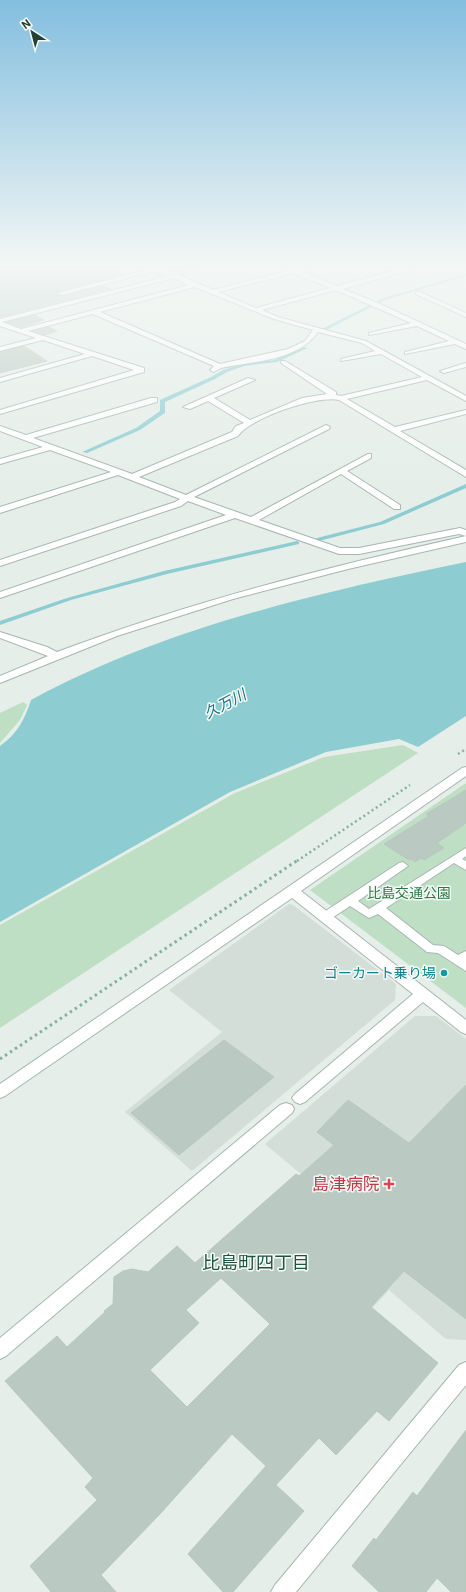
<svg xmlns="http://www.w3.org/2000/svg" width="466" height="1592" viewBox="0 0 466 1592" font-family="Roboto,'Noto Sans JP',sans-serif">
<rect width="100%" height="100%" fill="#e5eee9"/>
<g fill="#d3ded8">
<path d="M289,904L293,905L396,984L395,1000L192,1171L125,1112L222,1032L169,990Z"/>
<path d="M415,1016H436L466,1039V1340L446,1339L389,1290L320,1365L360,1223L265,1144Z"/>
</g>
<g fill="#bedfc4">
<path d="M23,702L27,705L20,720L0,743V713Z"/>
<path d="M403,745L418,753L0,1028V925L235,793L324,757Z"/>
<path d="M466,783V1008L310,890Z"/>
</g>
<path fill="#8dcdd2" d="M466,562V716L418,747L399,739L326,752L230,792L0,922V746C17,734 25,719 31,700C166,627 317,593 466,562Z"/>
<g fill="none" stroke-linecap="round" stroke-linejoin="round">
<g fill="#8dcdd2" fill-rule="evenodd">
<path d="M466,274V276L385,300L326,330L322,329L383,298Z"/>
<path d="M304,347L308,348L277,362L244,366L227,372L215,379L165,402V413L140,430L87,453L82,452L136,428L160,411V400L211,377L223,370L243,364L274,360Z"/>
<path d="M466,484V488L384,524L319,541L316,539L317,538L380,522Z"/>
<path d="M297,541L299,542V544L167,574L71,600L0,625V621L67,598L164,571Z"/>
</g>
</g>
<g fill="#bac9c2" stroke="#b7c8bf" fill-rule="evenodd">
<path d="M0,267H120L121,275L58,292L57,293L61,296L104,286L111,289L0,317Z"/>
<path d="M35,315L44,320L21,327L7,322Z"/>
<path d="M49,327L57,331L44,335L33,331Z"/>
<path d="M24,346L47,361L0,373V352Z"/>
<path d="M466,790V823L437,843L444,848L424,860L421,858L415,862L411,859L409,860L384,844L429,816L426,814Z"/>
<path d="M224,1040L274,1077L179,1155L131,1113Z"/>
<path d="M466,1085V1319L404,1271L371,1307L438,1363L389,1421L377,1411L336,1455L319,1438L276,1485L304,1511L233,1592H223L188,1554L266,1466L232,1434L159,1515L101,1575L116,1592H51L30,1566L97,1500L85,1487L93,1478L5,1381L57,1336L67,1347L105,1312L104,1311L113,1304L114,1277L123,1271L132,1269L148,1272L177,1246L195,1263L296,1174L299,1176L334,1145L317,1132L348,1100L409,1143ZM221,1278L270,1324L187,1407L150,1370L199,1323L186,1310Z"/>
<path d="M466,1430V1592H451L437,1578L426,1592H379L352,1566L374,1538L376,1540L413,1492L417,1496Z"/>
</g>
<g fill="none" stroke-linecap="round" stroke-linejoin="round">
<defs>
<path id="lane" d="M466,848V856L462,859L466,861V870L454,863L386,908L433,945L444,946L458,955L466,951V971L438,953L427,952L378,914L369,918L350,906L329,920H321L319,917L321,914L399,863L403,862L408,866L358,901L369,909Z"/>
<g id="street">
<path d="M148,267C157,267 165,272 171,272C182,272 192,267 204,267L177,274L213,290L287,271L280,267L294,269L313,267L300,271L337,286L408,267H420L343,289L380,304L466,344V349L455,344L405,354V352L449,341L417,326L369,335V333L411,323L336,290L262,310L278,317L366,341L466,396V401L427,380L347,399L395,427L466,410V414L400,431L466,470V477L339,400C317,395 250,418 238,436L139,477L186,495L326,425L330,427L329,429L194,497L251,517L368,454H371V458L347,471L400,505V509H394L341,474L259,520L340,548H359L460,528L466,530V536L459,534L359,554H339L235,518L0,598V592L226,515L188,501L181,506L0,566V560L175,502L180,499L118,475L0,513V507L111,472L50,450L0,464V459L43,447L0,431V426L26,435L151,398H157V402L33,438L132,474L232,432L236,426L244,423L208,401L190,409L183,407L248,378L255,380L214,398L250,420L302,398L327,394L281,363V361H285L336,392V395L341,396L422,377L381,354L341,361V359L375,351L362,343L318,332C298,361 254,361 221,368L214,372L210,370L214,366L93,314L28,331L144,368V372L0,414V410L134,370L92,356L0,382V378L85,354L43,340L0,351V347L36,338L0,326V319L168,276L155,271L61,295L58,293L150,269ZM293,273L330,288L256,308L218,292ZM174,278L189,285L21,329L2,322ZM195,287L274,319L313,330L305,341L288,349L220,364L100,312Z"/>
<path d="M416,292H420L466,313V317L416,294Z"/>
<path d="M466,363V367L444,373L440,371Z"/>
<path d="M466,536V542L348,569L233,599L117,636L0,683V676L48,656L0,638V632L47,647L57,652C190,602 327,567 466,536Z"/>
<path d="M466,767V776L301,891L466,1020V1034L461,1032L423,1002L305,1102L300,1104L295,1102L292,1098L295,1094L413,994L292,898L5,1096L0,1098V1084L462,768Z"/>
<path d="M286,1103L292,1105L294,1109L292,1113L6,1356L0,1359V1338L280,1105Z"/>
<path d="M466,1362V1385L296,1592H271L275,1585L459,1365Z"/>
</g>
</defs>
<use href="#lane" stroke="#a7b6b0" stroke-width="2"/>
<use href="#street" stroke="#a7b6b0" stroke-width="2"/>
<g stroke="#85b2a0" stroke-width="2.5" stroke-dasharray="2 3" stroke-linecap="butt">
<path d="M458,754L466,749"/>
<path d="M297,861L410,785"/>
</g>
<path stroke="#85b2a0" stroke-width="3" stroke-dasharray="2.5 3.5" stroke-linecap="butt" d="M0,1059L298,860"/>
<use href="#lane" fill="#fff" fill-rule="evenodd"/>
<use href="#street" fill="#fff" fill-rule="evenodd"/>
</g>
<linearGradient id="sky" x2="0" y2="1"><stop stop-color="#83bedf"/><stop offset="0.54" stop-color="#f3f7f5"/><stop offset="1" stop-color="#f3f7f5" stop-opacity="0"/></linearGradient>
<rect width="466" height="490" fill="url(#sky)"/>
<circle fill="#0f9aa8" stroke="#f5faf7" stroke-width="1.5" cx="444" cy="973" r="4"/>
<path fill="#e0444e" stroke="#f5faf7" stroke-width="1.5" d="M387 1178h4v4h4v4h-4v4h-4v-4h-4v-4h4z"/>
<g text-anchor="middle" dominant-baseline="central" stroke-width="3" stroke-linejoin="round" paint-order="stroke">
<g font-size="14" fill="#2d7744" stroke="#f5faf7">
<text x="409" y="893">比島交通公園</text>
</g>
<g font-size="14" fill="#0d838f" stroke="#f5faf7" text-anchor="end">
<text x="436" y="973">ゴーカート乗り場</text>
</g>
<g font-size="15" font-style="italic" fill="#1d747d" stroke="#f5faf7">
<text transform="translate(225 704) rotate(-28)">久万川</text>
</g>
<g font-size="17" fill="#be3a42" stroke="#f5faf7" text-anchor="end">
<text x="380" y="1184">島津病院</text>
</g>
<g font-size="18" fill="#1f5342" stroke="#f5faf7">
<text x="256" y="1262">比島町四丁目</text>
</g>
</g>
<g transform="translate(32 32) rotate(324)" stroke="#f5faf7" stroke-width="3" paint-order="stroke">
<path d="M0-3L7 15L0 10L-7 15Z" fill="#234036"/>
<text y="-6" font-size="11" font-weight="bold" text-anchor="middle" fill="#234036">N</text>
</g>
</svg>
